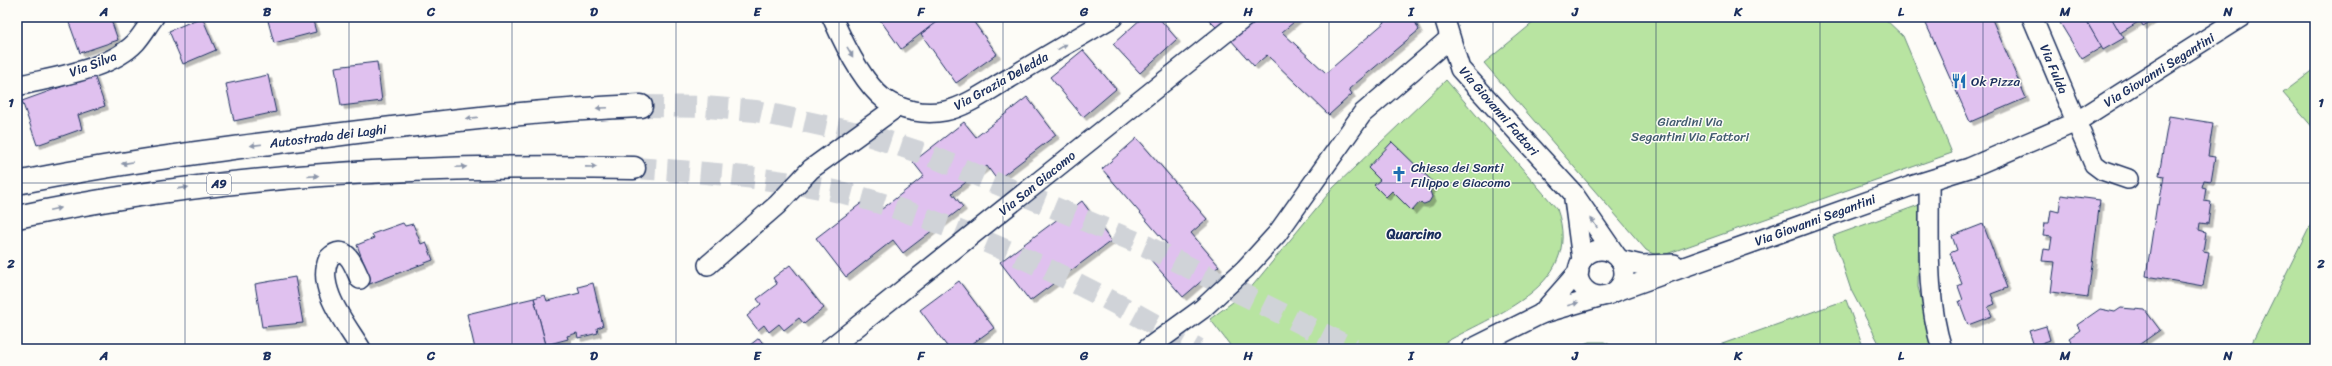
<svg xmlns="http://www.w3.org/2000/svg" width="2332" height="366" viewBox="0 0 2332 366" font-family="Sriracha,sans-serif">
<defs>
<filter id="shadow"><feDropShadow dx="3.5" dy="3.5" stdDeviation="0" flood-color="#0004"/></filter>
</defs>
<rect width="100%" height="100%" fill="#fdfcf7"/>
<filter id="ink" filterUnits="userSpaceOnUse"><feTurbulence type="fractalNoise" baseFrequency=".025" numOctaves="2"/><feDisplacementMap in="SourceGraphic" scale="8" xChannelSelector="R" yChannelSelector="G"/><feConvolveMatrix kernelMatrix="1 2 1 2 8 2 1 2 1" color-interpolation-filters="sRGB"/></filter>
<g filter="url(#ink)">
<g fill="#b8e4a1" stroke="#6a8a80">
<path d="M1540,17H1883L1903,36L1952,153L1672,252C1662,256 1655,256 1646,250L1484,63Z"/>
<path d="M2315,69V130L2283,93Z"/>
<path d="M1446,80L1557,209C1586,290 1486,316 1434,349H1233L1210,319L1249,290L1333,188Z"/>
<path d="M1919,205L1918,287L1935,349H1882L1851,290L1833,236Z"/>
<path d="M2315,215V349H2249Z"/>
<path d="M1846,300L1864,349H1708Z"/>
<path d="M1589,342H1604L1619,349H1570Z"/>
</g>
<g fill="#e0c1ef" stroke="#1b2f5e" filter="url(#shadow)">
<path d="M67,17H110L118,40L80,53Z"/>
<path d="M202,17L216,50L183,64L169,31Z"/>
<path d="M267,17H312L316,32L274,43Z"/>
<path d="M878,17H939L940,19L901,49Z"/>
<path d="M944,17H970L997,54L956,83L921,34Z"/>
<path d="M1143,17H1158L1177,39L1140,73L1113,44Z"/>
<path d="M1206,17H1231L1218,29Z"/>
<path d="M1257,17H1300L1282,32L1326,73L1385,22L1383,17H1413L1419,30L1349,89L1352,94L1329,115L1267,55L1254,66L1230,39Z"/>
<path d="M1923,17H1991L2026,98L1970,122Z"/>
<path d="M2060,17H2084L2102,47L2082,59L2057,18Z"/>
<path d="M2084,17H2111L2124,38L2103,50Z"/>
<path d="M2111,17H2138L2140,21L2120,33Z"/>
<path d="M2138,17H2158L2143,26Z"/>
<path d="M1083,50L1116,89L1083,117L1050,77Z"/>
<path d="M377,62L382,101L341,106L335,67Z"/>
<path d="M94,75L105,106L78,115L82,129L37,145L22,101Z"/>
<path d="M268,75L276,112L234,121L226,84Z"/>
<path d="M1027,97L1056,135L997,180L987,166L952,193L963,207L903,253L893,240L846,277L816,238L872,195L882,209L924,176L913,162L964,122L976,137Z"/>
<path d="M2169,116L2213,123L2208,156L2215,157L2211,181L2204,180L2202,187L2206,188L2204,201L2211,202L2208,224L2200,223L2199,230L2206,232L2203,251L2209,252L2203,286L2146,276L2157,204L2159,205L2164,176L2159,175Z"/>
<path d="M1137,138L1207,219L1191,233L1219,266L1183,297L1150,259L1167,244L1102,169Z"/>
<path d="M1392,142L1436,185L1430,191L1432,197L1429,202L1424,204L1419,203L1412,211L1392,191L1386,197L1374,185L1380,180L1368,168Z"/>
<path d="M2061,195L2100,200L2088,297L2051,292L2055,262L2042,261L2044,249L2050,250L2052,237L2043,236L2045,223H2049L2051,210L2059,212Z"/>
<path d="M1082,201L1111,241L1030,301L1000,262Z"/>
<path d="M403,223L405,226L413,224L421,244L426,242L433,260L367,285L359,262L363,261L357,245L374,238L372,234Z"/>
<path d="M1983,224L2007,288L1991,294L1995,304L1988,307L1992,316L1968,325L1959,301L1963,300L1958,286L1962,284L1950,253L1957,250L1952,236Z"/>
<path d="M790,265L824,308L804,324L799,318L784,330L779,324L769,332L764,325L758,330L747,316L761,304L757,299L777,284L773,278Z"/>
<path d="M295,277L303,323L262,327L255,284Z"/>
<path d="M959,281L994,328L965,349H949L920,310Z"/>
<path d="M593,283L603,326L597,328L598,333L578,338L577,333L567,336L568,339L546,345L534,298L545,295L547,301L580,293L578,287Z"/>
<path d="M534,298L546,345L529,349H475L467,314Z"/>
<path d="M2121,308L2145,310L2160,330L2133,349H2076L2069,338L2080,330L2077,325L2100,309L2115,312Z"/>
<path d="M2046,326L2050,340L2034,346L2029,331Z"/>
<path d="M759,338L767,349H745Z"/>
</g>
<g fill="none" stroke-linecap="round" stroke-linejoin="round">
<g stroke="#d0d3d8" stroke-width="22" stroke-dasharray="22 11" stroke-linecap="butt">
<path d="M641,106L705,107L756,111L871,136L931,156L1148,247L1353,349"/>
<path d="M634,168C701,172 768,177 835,191C867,198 899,209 930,220C1024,254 1111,299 1198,349"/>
</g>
<defs>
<g id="street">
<path d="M832,17C843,42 862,82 884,99C902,111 925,115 945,111C968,106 990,89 1010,78C1044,57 1079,37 1113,17"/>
<path d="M1444,17L1460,69L1573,193L1615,254"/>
<path d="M2032,17L2094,164L2102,170L2128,179"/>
<path d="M17,86C53,77 110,70 136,42C143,34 148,25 154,17"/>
<path d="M1929,181C1930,237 1925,295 1942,349"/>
<path d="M1574,199L1582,260"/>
<circle cx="1601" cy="273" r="23"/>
<path d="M1620,260L1641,265L1674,264"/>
<path d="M708,265L777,205L811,169L898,106"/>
<path d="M360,279C354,266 346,241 329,258C315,288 347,325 361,349"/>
<path d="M1614,292L1911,186L1969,168L2076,122L2241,17"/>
<path d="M1541,314L1579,271"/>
<path d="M829,349L1245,17"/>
<path d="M1147,349L1202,309L1245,269L1277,234L1362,114L1450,38"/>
<path d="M1471,349L1541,314L1606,295"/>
</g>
<g id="highway">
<path d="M17,183C119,162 223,149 326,136C431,123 535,110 641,106"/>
<path d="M17,217C220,174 427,164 634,168"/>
</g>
</defs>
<use href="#street" stroke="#1b2f5e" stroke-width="22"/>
<use href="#highway" stroke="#1b2f5e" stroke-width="25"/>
<use href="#street" stroke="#fdfcf7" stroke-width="19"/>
<use href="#highway" stroke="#fdfcf7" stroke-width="22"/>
</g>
<defs><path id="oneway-solid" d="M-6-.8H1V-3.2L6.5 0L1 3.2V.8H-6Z"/></defs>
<g fill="#8c96aa">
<use href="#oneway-solid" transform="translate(1062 47) rotate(-31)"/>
<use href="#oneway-solid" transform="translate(850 52) rotate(60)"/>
<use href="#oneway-solid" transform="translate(602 108) rotate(178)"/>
<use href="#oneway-solid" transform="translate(472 118) rotate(173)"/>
<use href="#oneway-solid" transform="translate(256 145) rotate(173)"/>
<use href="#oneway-solid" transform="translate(127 163) rotate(171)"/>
<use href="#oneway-solid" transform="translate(461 167) rotate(-2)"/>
<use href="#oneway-solid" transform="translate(591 167) rotate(1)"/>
<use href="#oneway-solid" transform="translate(313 176) rotate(-4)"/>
<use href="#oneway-solid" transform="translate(183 188) rotate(-8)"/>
<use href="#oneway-solid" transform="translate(55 209) rotate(-12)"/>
<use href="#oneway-solid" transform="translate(1594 223) rotate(-124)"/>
<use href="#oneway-solid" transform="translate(1573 304) rotate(-16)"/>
</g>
</g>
<path fill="none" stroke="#1b2f5e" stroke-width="1" stroke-opacity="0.55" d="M185,17V349M349,17V349M512,17V349M676,17V349M839,17V349M1003,17V349M1166,17V349M1329,17V349M1493,17V349M1656,17V349M1820,17V349M1983,17V349M2147,17V349M17,183H2315"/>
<defs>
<symbol id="restaurant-bare" viewBox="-9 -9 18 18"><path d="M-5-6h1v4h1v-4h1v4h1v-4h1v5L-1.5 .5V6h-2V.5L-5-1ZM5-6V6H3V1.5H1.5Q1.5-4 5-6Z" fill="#1f6fb2" stroke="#fdfcf7" stroke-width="2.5" paint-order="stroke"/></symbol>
<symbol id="church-bare" viewBox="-9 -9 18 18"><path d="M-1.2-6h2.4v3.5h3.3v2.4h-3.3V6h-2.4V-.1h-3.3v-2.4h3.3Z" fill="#1f6fb2" stroke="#fdfcf7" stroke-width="2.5" paint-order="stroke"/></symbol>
</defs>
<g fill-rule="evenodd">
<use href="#restaurant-bare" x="1948" y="70" width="22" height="22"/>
<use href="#church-bare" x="1388" y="163" width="22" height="22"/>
</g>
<g text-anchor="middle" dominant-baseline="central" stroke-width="3" stroke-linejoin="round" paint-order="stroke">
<rect fill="#fdfcf7" stroke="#5f6c8c" stroke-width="1" x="207" y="174" width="24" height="20" rx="3"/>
<g font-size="12" font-weight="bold" fill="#1b2f5e">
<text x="219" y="184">A9</text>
</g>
<g font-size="13" fill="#1b2f5e" stroke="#fdfcf7">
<text transform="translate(93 64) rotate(-21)">Via Silva</text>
<text transform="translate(2054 69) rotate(67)">Via Fulda</text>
<text transform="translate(2159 70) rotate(-32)">Via Giovanni Segantini</text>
<text transform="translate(1001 81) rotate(-29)">Via Grazia Deledda</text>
<text transform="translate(1499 111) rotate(49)">Via Giovanni Fattori</text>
<text transform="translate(328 136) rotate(-7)">Autostrada dei Laghi</text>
<text transform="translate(1037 183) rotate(-39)">Via San Giacomo</text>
<text transform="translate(1815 220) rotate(-20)">Via Giovanni Segantini</text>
</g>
<g font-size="13" fill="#1b2f5e" stroke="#fdfcf7" text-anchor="start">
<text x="1971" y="81">Ok Pizza</text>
<text x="1411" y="167">Chiesa dei Santi<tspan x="1411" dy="15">Filippo e Giacomo</tspan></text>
</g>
<g font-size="13" fill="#425c6f" stroke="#fdfcf7">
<text x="1690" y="121">Giardini Via<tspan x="1690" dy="15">Segantini Via Fattori</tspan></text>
</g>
<g font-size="14" font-weight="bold" fill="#1b2f5e" stroke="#fdfcf7">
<text x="1414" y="234">Quarcino</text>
</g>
</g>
<rect width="2332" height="366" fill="none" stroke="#fdfcf7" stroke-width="44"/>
<rect x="22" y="22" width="2288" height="322" fill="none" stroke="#1b2f5e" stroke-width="1.5"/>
<g font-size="13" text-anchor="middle" font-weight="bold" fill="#1b2f5e">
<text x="104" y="16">A</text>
<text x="267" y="16">B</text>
<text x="431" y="16">C</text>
<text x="594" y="16">D</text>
<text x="757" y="16">E</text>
<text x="921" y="16">F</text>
<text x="1084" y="16">G</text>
<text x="1248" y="16">H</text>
<text x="1411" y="16">I</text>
<text x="1575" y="16">J</text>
<text x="1738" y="16">K</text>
<text x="1901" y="16">L</text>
<text x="2065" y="16">M</text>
<text x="2228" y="16">N</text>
<text x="11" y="107">1</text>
<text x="2321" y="107">1</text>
<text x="11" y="268">2</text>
<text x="2321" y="268">2</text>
<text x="104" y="360">A</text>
<text x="267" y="360">B</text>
<text x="431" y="360">C</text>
<text x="594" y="360">D</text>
<text x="757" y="360">E</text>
<text x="921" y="360">F</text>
<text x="1084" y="360">G</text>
<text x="1248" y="360">H</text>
<text x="1411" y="360">I</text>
<text x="1575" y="360">J</text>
<text x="1738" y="360">K</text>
<text x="1901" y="360">L</text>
<text x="2065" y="360">M</text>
<text x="2228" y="360">N</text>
</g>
</svg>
